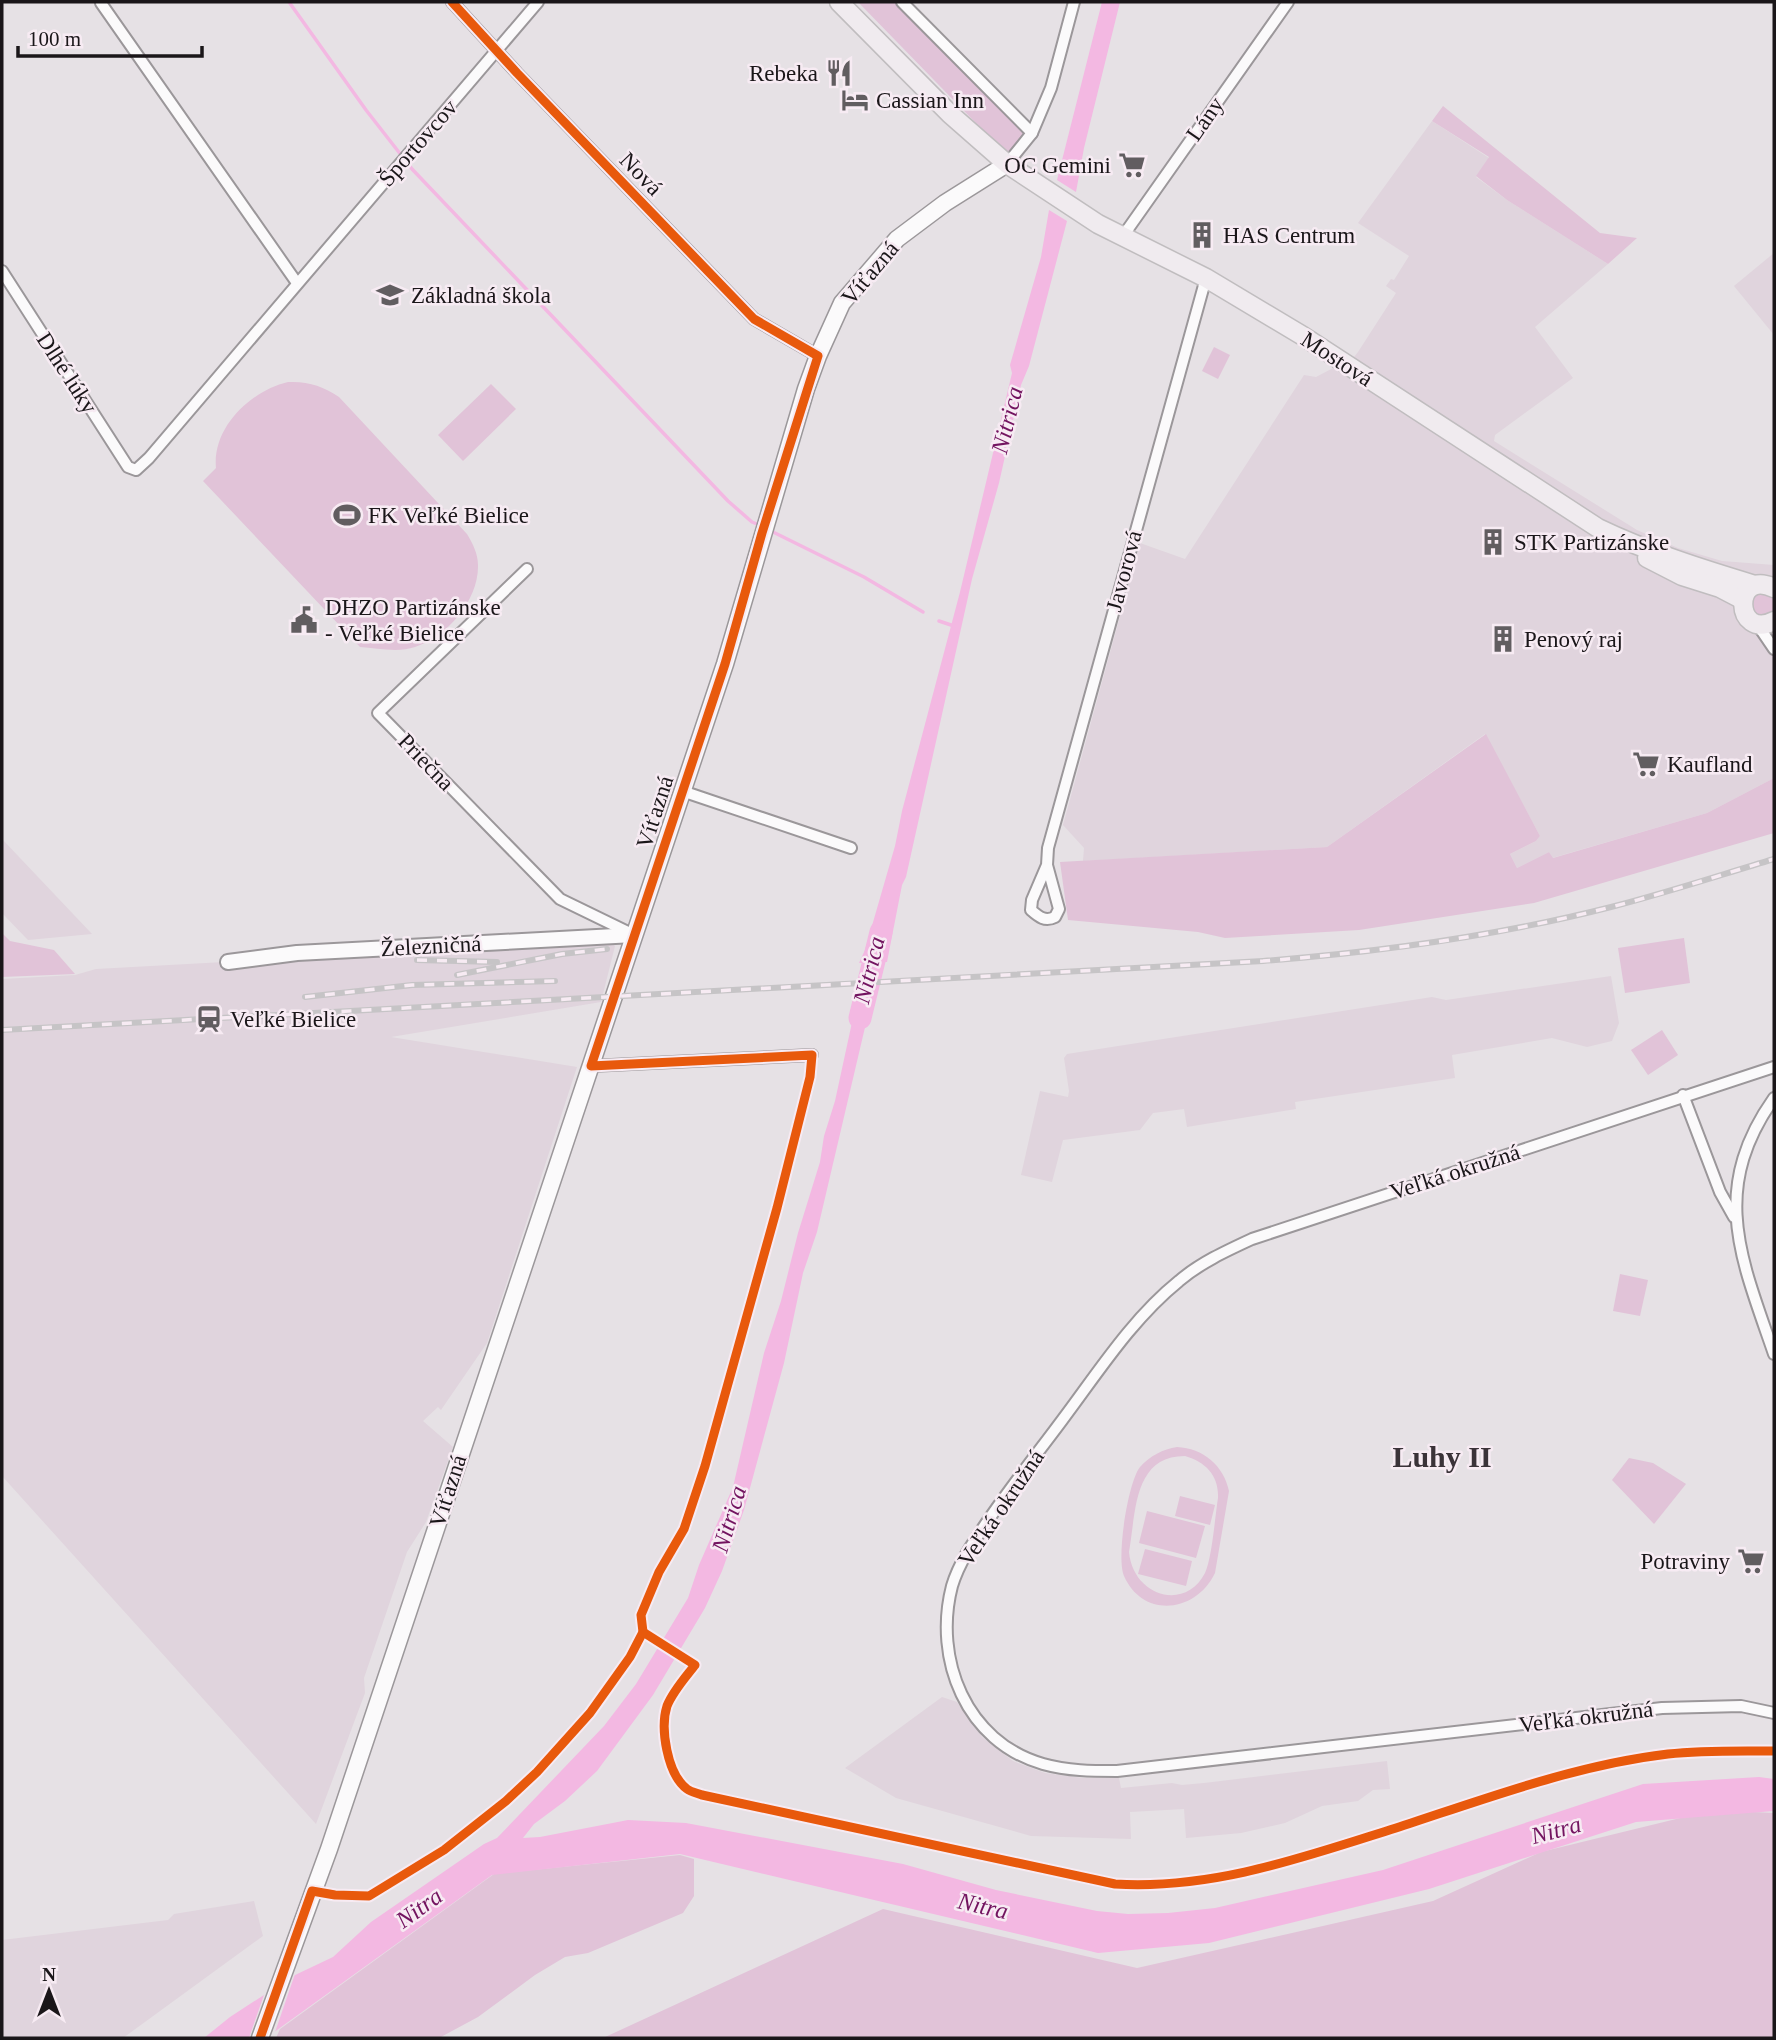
<svg xmlns="http://www.w3.org/2000/svg" width="1776" height="2040" viewBox="0 0 1776 2040" font-family="'Times New Roman',serif">
<rect width="100%" height="100%" fill="#e6e1e5"/>
<g fill="#e0d4dd">
<path d="M1432,121L1489,158L1476,177L1507,200L1608,264L1535,327L1573,378L1495,435L1494,441L1637,530L1678,548L1722,561L1774,565V778L1707,813L1552,858L1549,852L1517,868L1510,854L1536,841L1540,836L1485,734L1327,847L1083,861L1084,848L1063,825L1140,543L1185,559L1304,375L1316,377L1354,357L1358,352L1396,293L1386,286L1391,279L1394,280L1409,256L1358,223Z"/>
<path d="M1774,253V335L1734,286Z"/>
<path d="M2,839L92,934L28,940L2,913Z"/>
<path d="M610,941L615,946L601,1002L391,1037L577,1067L487,1343L441,1410L438,1407L423,1421L453,1447L426,1522L407,1552L364,1678L365,1693L316,1824L2,1476V979L75,975L96,969Z"/>
<path d="M1611,976L1619,1023L1612,1041L1587,1047L1552,1038L1452,1055L1455,1078L1295,1102L1296,1109L1187,1127L1184,1109L1153,1113L1140,1130L1063,1140L1052,1182L1021,1175L1040,1091L1068,1097L1069,1091L1064,1058L1067,1054L1432,997L1446,1000Z"/>
<path d="M942,1697L957,1702L982,1737L1004,1754L1013,1761L1045,1773L1083,1778H1119L1121,1788L1172,1783L1182,1785L1204,1783L1387,1761L1390,1789L1373,1790L1358,1801L1322,1806L1285,1823L1241,1833L1186,1838L1184,1809L1130,1812L1131,1839L1031,1836L896,1798L845,1768Z"/>
<path d="M254,1901L263,1936L123,2038H2V1940L168,1920L174,1914Z"/>
</g>
<g fill="#e1c3d8" fill-rule="evenodd">
<path d="M858,2H895L1025,133L1007,155Z"/>
<path d="M1443,106L1600,233L1637,238L1608,264L1507,200L1476,176L1489,157L1432,121Z"/>
<path d="M1214,347L1230,355L1218,379L1202,371Z"/>
<path d="M288,382C308,381 323,386 339,397L467,534C473,544 478,554 478,565C479,600 447,637 415,647C398,653 377,648 360,647L203,481L216,468C212,428 250,391 288,382Z"/>
<path d="M491,384L516,409L463,461L438,435Z"/>
<path d="M1756,591L1774,595V612C1767,619 1761,615 1751,612L1753,593Z"/>
<path d="M1486,734L1540,836L1536,841L1510,854L1517,868L1549,852L1553,858L1707,813L1774,778V833L1534,903L1359,930L1225,938L1198,932L1068,920L1060,862L1327,847Z"/>
<path d="M2,933L10,941L54,950L75,974L2,977Z"/>
<path d="M1684,938L1690,983L1625,993L1618,948Z"/>
<path d="M1662,1030L1678,1055L1648,1075L1631,1050Z"/>
<path d="M1620,1274L1648,1280L1640,1316L1613,1311Z"/>
<path d="M1177,1447C1203,1448 1224,1466 1229,1491L1215,1573C1196,1613 1143,1619 1124,1576C1116,1558 1128,1482 1140,1467C1150,1456 1163,1449 1177,1447ZM1185,1456C1206,1462 1219,1476 1218,1498C1215,1517 1212,1558 1205,1573C1185,1612 1133,1596 1129,1552C1136,1513 1133,1456 1185,1456Z"/>
<path d="M1629,1458L1653,1463L1686,1484L1654,1524L1612,1480Z"/>
<path d="M1180,1496L1215,1505L1210,1525L1175,1516Z"/>
<path d="M1147,1511L1205,1526L1196,1558L1139,1543Z"/>
<path d="M1145,1549L1192,1561L1186,1586L1138,1574Z"/>
<path d="M1713,1810L1774,1813V2038H603L883,1909L1137,1968L1433,1901L1541,1852Z"/>
<path d="M680,1855L694,1859V1896L683,1913L588,1953L565,1957L535,1975L478,2017L439,2038H276L280,2029L494,1874Z"/>
</g>
<g fill="#f3b8e2">
<path d="M1102,2H1120L1084,148L1076,192L1057,180Z"/>
<path d="M1049,210L1067,221L1029,366L1021,385L999,483L972,579L906,877L902,885L887,962L859,963L865,950L895,846L902,811L960,592L1012,373L1010,365L1041,257Z"/>
<path d="M874,989L817,1232L803,1273L784,1363L744,1510L722,1571L705,1608L653,1695L597,1771L565,1801L534,1824L523,1838L540,1837L628,1820L686,1823L903,1864L996,1890L1097,1911L1128,1914L1168,1913L1215,1908L1383,1870L1643,1784L1759,1777L1774,1779V1811L1636,1822L1429,1889L1209,1943L1098,1953L680,1854L492,1875L266,2038H204L230,2017L293,1976L333,1957L371,1922L484,1844L497,1838L604,1726L636,1684L688,1598L699,1565L733,1487L764,1353L781,1301L798,1233L820,1162L824,1136L835,1101L859,990Z"/>
</g>
<path fill="#e6e1e5" d="M296,1971L273,2038H249L266,1989Z"/>
<g fill="none" stroke-linecap="round" stroke-linejoin="round">
<g stroke="#f3b8e2" stroke-width="3.5">
<path d="M289,2L366,110L412,169L728,501L752,522L762,526"/>
<path d="M769,530L864,577L923,612"/>
<path d="M939,621L954,626"/>
</g>
<path stroke="#f3b8e2" stroke-width="23" d="M860,1018L881,932"/>
<defs>
<g id="minor">
<path d="M452,2L517,73L754,319L818,356"/>
<path d="M902,2L1032,133"/>
<path d="M101,3L297,283"/>
<path d="M1007,164L1032,133L1051,88L1074,2"/>
<path d="M1123,236L1288,2"/>
<path d="M2,271L128,467L136,470L149,458L538,2"/>
<path d="M527,569L378,713L560,899L632,934"/>
<path d="M1757,624L1774,649"/>
<path d="M682,791L851,848"/>
<path d="M1047,865L1059,909L1055,917C1045,922 1039,917 1031,910L1032,900L1047,865L1048,848L1206,278"/>
<path d="M591,1066L812,1055"/>
<path d="M1774,1067L1252,1239C1226,1251 1200,1263 1179,1281C1132,1319 1099,1371 1063,1419C1037,1454 1009,1489 985,1525C972,1544 959,1563 952,1586C933,1659 966,1742 1043,1764C1068,1771 1092,1771 1117,1771L1662,1708L1741,1706L1774,1713"/>
<path d="M1683,1095L1720,1192L1734,1217"/>
<path d="M1774,1098C1709,1190 1741,1258 1774,1354"/>
</g>
<path id="tertiary" d="M228,962L297,953L634,935"/>
<path id="secondary" d="M260,2038L329,1849L725,664L806,389L818,356L842,303L897,239L945,203L1007,164"/>
<g id="primary">
<path d="M839,2L950,114L1007,164L1098,224L1206,278L1303,336L1598,528C1648,552 1702,569 1755,585"/>
<path d="M1647,558L1682,576L1720,588L1743,600"/>
<path d="M1774,588C1732,568 1734,641 1774,621"/>
</g>
</defs>
<use href="#minor" stroke="#9b979a" stroke-width="14"/>
<use href="#tertiary" stroke="#9b979a" stroke-width="18"/>
<use href="#secondary" stroke="#9b979a" stroke-width="19"/>
<use href="#primary" stroke="#c0bdbf" stroke-width="21"/>
<use href="#minor" stroke="#fbfafb" stroke-width="10"/>
<use href="#tertiary" stroke="#fbfafb" stroke-width="14"/>
<use href="#secondary" stroke="#fbfafb" stroke-width="16"/>
<use href="#primary" stroke="#f0ebef" stroke-width="18"/>
<defs>
<g id="rail">
<path d="M417,960L497,962"/>
<path d="M457,975L562,954L607,949"/>
<path d="M305,997L412,985L555,981"/>
<path d="M2,1030L1263,961C1381,952 1497,936 1611,907C1666,893 1720,875 1774,859"/>
</g>
</defs>
<use href="#rail" stroke="#c6c4c6" stroke-width="6"/>
<use href="#rail" stroke="#f7ebf3" stroke-width="3.5" stroke-dasharray="10" stroke-linecap="butt"/>
<defs>
<g id="cycleway">
<path d="M643,1632L695,1665C685,1678 673,1691 667,1706C660,1728 667,1774 687,1789C691,1792 697,1793 702,1795L1115,1884C1213,1890 1304,1857 1396,1828C1485,1799 1575,1765 1668,1754C1703,1750 1739,1751 1774,1751"/>
<path d="M260,2038L312,1891L335,1895L369,1896L444,1850L506,1801L537,1772L590,1713L630,1657L643,1632L641,1615L659,1572L684,1529L705,1466L777,1208L810,1077L812,1055L591,1066L725,664L762,533L818,356L754,319L517,73L452,2"/>
</g>
</defs>
<use href="#cycleway" stroke="#f7ebf3" stroke-width="13"/>
<use href="#cycleway" stroke="#e8590c" stroke-width="9"/>
</g>
<defs>
<symbol id="restaurant-bare" viewBox="-9 -9 18 18"><path d="M-5-6h1v4h1v-4h1v4h1v-4h1v5L-1.5 .5V6h-2V.5L-5-1ZM5-6V6H3V1.5H1.5Q1.5-4 5-6Z" fill="#615d60" stroke="#f7ebf3" stroke-width="2.5" paint-order="stroke"/></symbol>
<symbol id="hotel-bare" viewBox="-9 -9 18 18"><path d="M-6-4.5h1.5V1H6V5H4.5V3h-9V5H-6ZM-4 0a1.8 1.8 0 1 1 3.6 0ZM.5 0V-2.5h3Q6-2.5 6 0Z" fill="#615d60" stroke="#f7ebf3" stroke-width="2.5" paint-order="stroke"/></symbol>
<symbol id="supermarket-bare" viewBox="-9 -9 18 18"><path d="M-6-5.5h2.5l.6 2H6L4.5 2H-2.5L-4.4-4H-6ZM-1.5 3.2a1.3 1.3 0 1 0 .1 0ZM3 3.2a1.3 1.3 0 1 0 .1 0Z" fill="#615d60" stroke="#f7ebf3" stroke-width="2.5" paint-order="stroke"/></symbol>
<symbol id="building-bare" viewBox="-9 -9 18 18"><path d="M-4-6H4V6H1V3H-1V6H-4ZM-2.5-4.3h1.7v1.8h-1.7ZM.8-4.3h1.7v1.8H.8ZM-2.5-1h1.7V.8h-1.7ZM.8-1h1.7V.8H.8Z" fill="#615d60" stroke="#f7ebf3" stroke-width="2.5" paint-order="stroke"/></symbol>
<symbol id="school-bare" viewBox="-9 -9 18 18"><path d="M0-5L7-2L0 1L-7-2ZM-4 1L0 2.5L4 1V4Q0 6-4 4Z" fill="#615d60" stroke="#f7ebf3" stroke-width="2.5" paint-order="stroke"/></symbol>
<symbol id="stadium-bare" viewBox="-9 -9 18 18"><path d="M0-5a6.5 5 0 1 0 0 10a6.5 5 0 1 0 0-10ZM-3.5-1.8h7v3.6h-7Z" fill="#615d60" stroke="#f7ebf3" stroke-width="2.5" paint-order="stroke"/></symbol>
<symbol id="civic-bare" viewBox="-9 -9 18 18"><path d="M-.6-6.5H3V-4.5H.6V-3L4-1V1h2V6H-6V1h2V-1L-.6-3ZM-1.2 2.5V6h2.4V2.5Z" fill="#615d60" stroke="#f7ebf3" stroke-width="2.5" paint-order="stroke"/></symbol>
<symbol id="station-bare" viewBox="-9 -9 18 18"><path d="M-3-6H3Q5-6 5-4V2Q5 4 3 4L4.5 6H3L1.5 4h-3L-3 6H-4.5L-3 4Q-5 4-5 2V-4Q-5-6-3-6ZM-3.5-4v3h7v-3ZM-3.5 1v1.5H-2V1ZM2 1v1.5H3.5V1Z" fill="#615d60" stroke="#f7ebf3" stroke-width="2.5" paint-order="stroke"/></symbol>
</defs>
<g fill-rule="evenodd">
<use href="#restaurant-bare" x="820" y="54" width="38" height="38"/>
<use href="#hotel-bare" x="836" y="81" width="38" height="38"/>
<use href="#supermarket-bare" x="1113" y="146" width="38" height="38"/>
<use href="#building-bare" x="1183" y="216" width="38" height="38"/>
<use href="#school-bare" x="371" y="276" width="38" height="38"/>
<use href="#stadium-bare" x="328" y="496" width="38" height="38"/>
<use href="#building-bare" x="1474" y="523" width="38" height="38"/>
<use href="#civic-bare" x="285" y="601" width="38" height="38"/>
<use href="#building-bare" x="1484" y="620" width="38" height="38"/>
<use href="#supermarket-bare" x="1627" y="745" width="38" height="38"/>
<use href="#station-bare" x="190" y="1000" width="38" height="38"/>
<use href="#supermarket-bare" x="1732" y="1542" width="38" height="38"/>
</g>
<g text-anchor="middle" dominant-baseline="central" stroke-width="5" stroke-linejoin="round" paint-order="stroke">
<g font-size="23" fill="#1a1619" stroke="#f7ebf3" text-anchor="start">
<text x="818" y="73" text-anchor="end">Rebeka</text>
<text x="876" y="100">Cassian Inn</text>
<text x="1111" y="165" text-anchor="end">OC Gemini</text>
<text x="1223" y="235">HAS Centrum</text>
<text x="411" y="295">Základná škola</text>
<text x="368" y="515">FK Veľké Bielice</text>
<text x="1514" y="542">STK Partizánske</text>
<text x="325" y="607">DHZO Partizánske<tspan x="325" dy="26">- Veľké Bielice</tspan></text>
<text x="1524" y="639">Penový raj</text>
<text x="1667" y="764">Kaufland</text>
<text x="230" y="1019">Veľké Bielice</text>
<text x="1730" y="1561" text-anchor="end">Potraviny</text>
</g>
<g font-size="23" fill="#1a1619" stroke="#f7ebf3">
<text transform="translate(1205 119) rotate(-55)">Lány</text>
<text transform="translate(418 143) rotate(-49)">Športovcov</text>
<text transform="translate(641 174) rotate(46)">Nová</text>
<text transform="translate(870 273) rotate(-50)">Víťazná</text>
<text transform="translate(1337 359) rotate(33)">Mostová</text>
<text transform="translate(67 373) rotate(57)">Dlhé lúky</text>
<text transform="translate(1124 571) rotate(-75)">Javorová</text>
<text transform="translate(426 762) rotate(46)">Priečna</text>
<text transform="translate(655 812) rotate(-72)">Víťazná</text>
<text transform="translate(431 946) rotate(-3)">Železničná</text>
<text transform="translate(1455 1172) rotate(-18)">Veľká okružná</text>
<text transform="translate(448 1491) rotate(-72)">Víťazná</text>
<text transform="translate(1001 1508) rotate(-56)">Veľká okružná</text>
<text transform="translate(1586 1717) rotate(-7)">Veľká okružná</text>
</g>
<g font-size="24" font-style="italic" fill="#731460" stroke="#f7ebf3">
<text transform="translate(1007 420) rotate(-76)">Nitrica</text>
<text transform="translate(869 970) rotate(-76)">Nitrica</text>
<text transform="translate(729 1519) rotate(-73)">Nitrica</text>
<text transform="translate(1556 1830) rotate(-15)">Nitra</text>
<text transform="translate(983 1906) rotate(13)">Nitra</text>
<text transform="translate(419 1908) rotate(-36)">Nitra</text>
</g>
<g font-size="30" font-weight="bold" fill="#3b3339" stroke="#f7ebf3">
<text x="1442" y="1456">Luhy II</text>
</g>
</g>
<rect width="1776" height="2040" fill="none" stroke="#1a1619" stroke-width="7"/>
<g transform="translate(49 1991)" stroke="#f7ebf3" stroke-width="5" paint-order="stroke">
<path d="M0-5L12 26L0 18L-12 26Z" fill="#1a1619"/>
<text y="-10" font-size="19" font-weight="bold" text-anchor="middle" fill="#1a1619">N</text>
</g>
<path d="M18 46v10h184v-10" fill="none" stroke="#1a1619" stroke-width="3.5"/>
<text x="28" y="46" font-size="21" fill="#1a1619" stroke="#f7ebf3" stroke-width="5" paint-order="stroke">100 m</text>
</svg>
